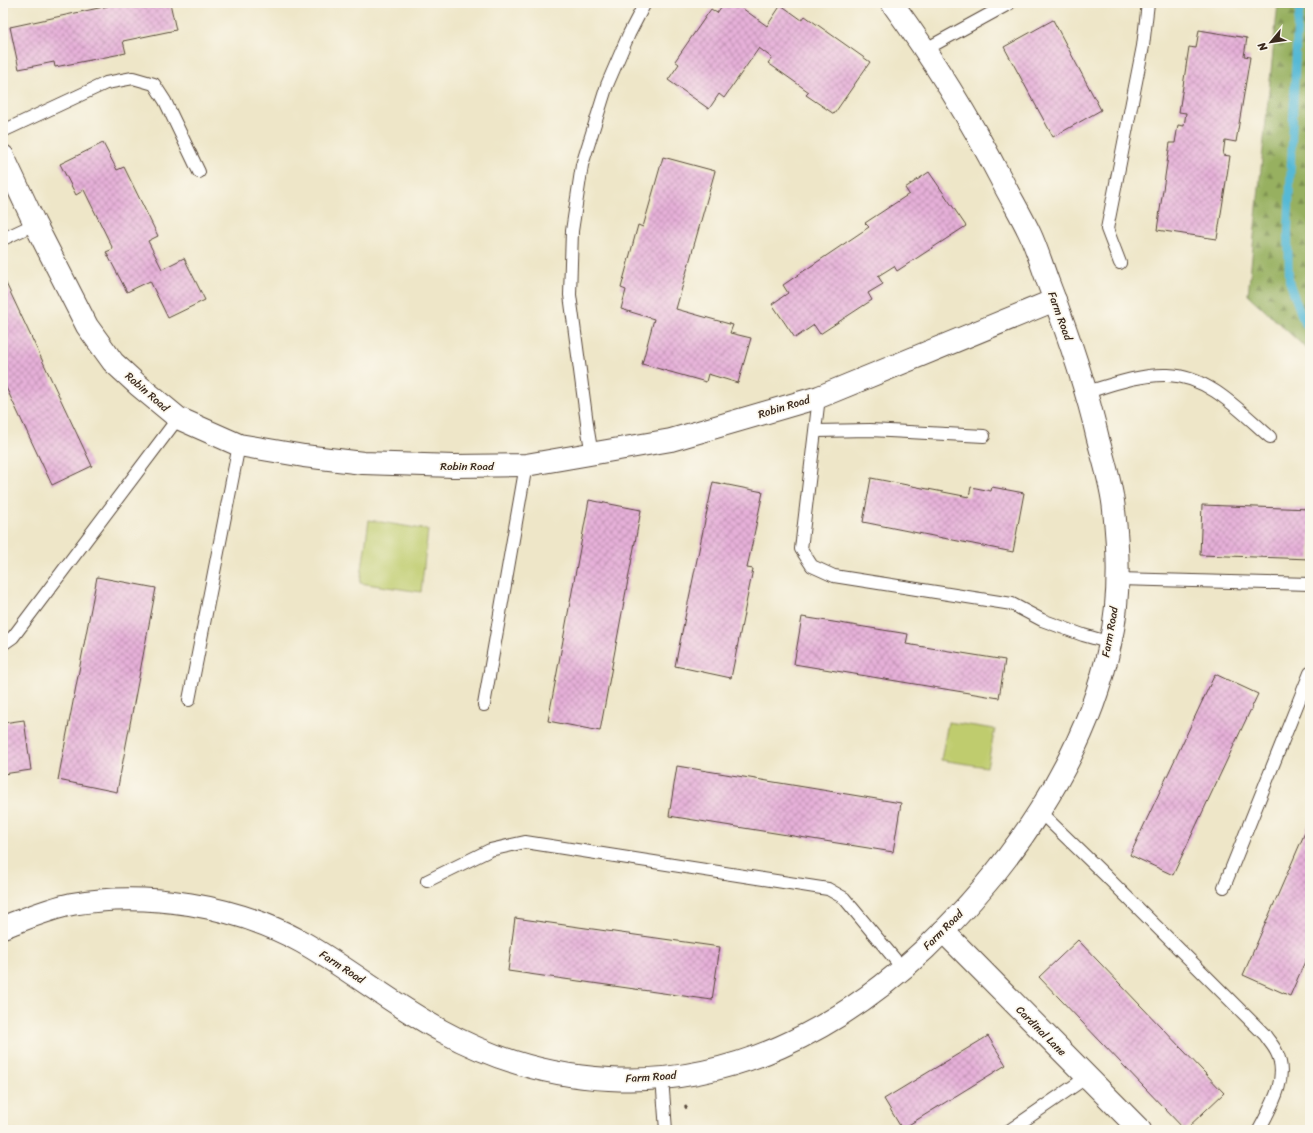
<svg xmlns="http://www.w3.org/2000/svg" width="1313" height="1133" viewBox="0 0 1313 1133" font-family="Sriracha,sans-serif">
<defs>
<pattern id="forest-firs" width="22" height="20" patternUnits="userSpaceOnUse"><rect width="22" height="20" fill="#97b061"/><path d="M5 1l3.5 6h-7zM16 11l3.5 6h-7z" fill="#7c8f4f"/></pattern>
<pattern id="building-cross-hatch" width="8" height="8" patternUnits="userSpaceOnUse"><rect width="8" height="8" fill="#e6b0d9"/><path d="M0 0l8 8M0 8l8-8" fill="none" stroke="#bc8faf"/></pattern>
</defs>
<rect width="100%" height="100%" fill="#fbf7ec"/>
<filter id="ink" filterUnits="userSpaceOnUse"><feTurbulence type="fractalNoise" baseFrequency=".025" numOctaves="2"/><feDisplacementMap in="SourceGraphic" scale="8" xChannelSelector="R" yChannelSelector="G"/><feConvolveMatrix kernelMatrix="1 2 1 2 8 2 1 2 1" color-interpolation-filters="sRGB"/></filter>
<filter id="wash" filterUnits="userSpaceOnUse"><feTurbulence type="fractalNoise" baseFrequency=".012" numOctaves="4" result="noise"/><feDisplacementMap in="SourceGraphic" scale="16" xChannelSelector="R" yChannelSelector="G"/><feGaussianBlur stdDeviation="0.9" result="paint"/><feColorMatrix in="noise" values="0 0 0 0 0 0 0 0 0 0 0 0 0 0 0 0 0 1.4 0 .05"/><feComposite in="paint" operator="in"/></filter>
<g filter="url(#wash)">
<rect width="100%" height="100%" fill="#eee6c8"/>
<g fill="#bfcc6e" stroke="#7d7b46">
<path d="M369,520L428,530L421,592L360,583Z"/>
<path d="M948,722L995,729L987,767L941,760Z"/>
</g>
<path fill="url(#forest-firs)" stroke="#696d40" d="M1278,3H1310V352L1248,295Z"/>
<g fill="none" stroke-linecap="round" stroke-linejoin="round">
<path stroke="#57b9d5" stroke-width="8" d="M1301,3L1297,28L1288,230L1289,281L1304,323L1310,328"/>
</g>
<g id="blocks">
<g fill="url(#building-cross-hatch)">
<path d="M108,3H170L176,30L123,41L126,53L55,67L54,62L19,69L10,27L108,6Z"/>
<path d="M724,3H735L767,26L781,5L802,20L805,16L870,62L834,114L806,95L809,92L768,63L772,58L759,48L724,98L719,94L709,109L668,80L679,64L675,61L711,9L717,13Z"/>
<path d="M1053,20L1101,110L1053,137L1004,47Z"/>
<path d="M1199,30L1247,38L1244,56L1250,57L1236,142L1225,140L1223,155L1230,156L1217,239L1157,230L1170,143H1175L1178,125L1184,126L1186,113L1179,112L1189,47L1196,48Z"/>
<path d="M103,143L117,170L124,167L158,236L148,241L162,269L184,258L205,300L168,318L150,281L127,292L106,252L113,249L84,190L76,195L60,164Z"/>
<path d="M663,157L715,171L676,309L733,325L730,333L751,338L738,383L708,374L706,382L642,364L654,319L621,309L626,290L621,288L638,225L643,227Z"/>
<path d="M929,172L966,226L897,271L894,266L878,276L883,284L868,293L872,300L820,334L814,325L795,338L772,304L788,293L783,285L869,227L865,223L909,194L905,188Z"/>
<path d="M3,277L92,466L52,485L3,381Z"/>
<path d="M871,478L969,497L971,487L991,491L992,487L1024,493L1013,552L863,522Z"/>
<path d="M713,482L763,492L747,568L753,569L731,678L675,666Z"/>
<path d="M589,500L641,510L600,731L548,721Z"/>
<path d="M1202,505L1310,509V559L1200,555Z"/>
<path d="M97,577L156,588L117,792L58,780Z"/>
<path d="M802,617L908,634L906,644L1005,660L999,698L794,664Z"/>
<path d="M1215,674L1258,694L1173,875L1130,855Z"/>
<path d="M24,720L31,770L3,774V723Z"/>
<path d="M677,766L901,803L893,852L669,816Z"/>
<path d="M1310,821V950L1290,996L1243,975Z"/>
<path d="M515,918L720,947L712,1000L508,971Z"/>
<path d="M1078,940L1224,1093L1185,1130L1039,977Z"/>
<path d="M988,1036L1006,1065L902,1129L884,1099Z"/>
</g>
</g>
</g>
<g filter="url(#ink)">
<use href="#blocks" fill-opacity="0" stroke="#564638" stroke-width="1"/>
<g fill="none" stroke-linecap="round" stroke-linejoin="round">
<defs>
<g id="service">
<path d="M926,49L1010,3"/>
<path d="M3,131L106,83L133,78L154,84L165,101L199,172"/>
<path d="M3,239L35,224"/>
<path d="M1120,263L1107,229L1143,46L1148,3"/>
<path d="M1087,392C1113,384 1141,374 1168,375C1209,376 1241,412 1270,437"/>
<path d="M819,397L801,549L812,566L834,576L1012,604L1042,620L1083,635L1111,643"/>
<path d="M816,431L870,430L984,436"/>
<path d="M592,455L588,431L570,295L572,231L582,165L607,85L629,34L645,3"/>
<path d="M1118,579L1310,584"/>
<path d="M3,644L13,637L178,418"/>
<path d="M189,700L239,445"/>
<path d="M484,705L526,465"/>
<path d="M1040,812L1105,875L1265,1035C1268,1040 1273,1045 1276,1051C1290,1077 1271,1107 1259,1130"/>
<path d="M427,881L490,850L525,842L828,889L844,898L903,969"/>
<path d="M1224,887L1310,673"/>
<path d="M662,1078L666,1130"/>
<path d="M1010,1130L1087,1077"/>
</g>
<g id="minor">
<path d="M3,156L35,224L87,326L113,362L138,385L178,418L239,445L304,456L363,463L454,466L526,465L671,440L819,397L1055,300"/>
<path d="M943,931L1140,1130"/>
</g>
<path id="tertiary" d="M3,927C25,919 48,909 72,904C147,891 235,905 302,942C350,969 393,1005 442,1031C493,1059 550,1076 609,1079C731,1086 838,1030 925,949C1010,868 1086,760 1110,644C1120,601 1119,554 1114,510C1112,486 1104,462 1098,439C1086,386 1068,334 1048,282C1042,266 1037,249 1030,234C1021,215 1010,197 1001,179C969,117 933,59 892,3"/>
</defs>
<use href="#service" stroke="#564638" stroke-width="14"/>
<use href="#minor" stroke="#564638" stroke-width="24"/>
<use href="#tertiary" stroke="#564638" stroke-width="24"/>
<path stroke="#564638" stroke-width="2.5" stroke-dasharray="3 3" stroke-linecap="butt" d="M685,1106L688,1110"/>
<use href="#service" stroke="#fff" stroke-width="12"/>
<use href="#minor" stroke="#fff" stroke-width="22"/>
<use href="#tertiary" stroke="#fff" stroke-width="22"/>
</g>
</g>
<g text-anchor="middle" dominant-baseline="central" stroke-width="3.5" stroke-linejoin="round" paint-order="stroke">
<g font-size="11" fill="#3b2a1e" stroke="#fbf7ec">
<text transform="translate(1060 316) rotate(70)">Farm Road</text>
<text transform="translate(147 392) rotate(41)">Robin Road</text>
<text transform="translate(784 407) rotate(-17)">Robin Road</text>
<text x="467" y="466">Robin Road</text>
<text transform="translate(1110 632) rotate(-80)">Farm Road</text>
<text transform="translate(943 930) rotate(-45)">Farm Road</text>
<text transform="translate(342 967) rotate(33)">Farm Road</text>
<text transform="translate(1041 1031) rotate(45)">Cardinal Lane</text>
<text transform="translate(651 1077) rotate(-4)">Farm Road</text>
</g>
</g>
<rect width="1313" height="1133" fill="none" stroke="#fbf7ec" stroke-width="16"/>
<g transform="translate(1271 42) rotate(241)" stroke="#fbf7ec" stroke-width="3" paint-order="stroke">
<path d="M0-3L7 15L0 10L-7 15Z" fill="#3b2a1e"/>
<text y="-6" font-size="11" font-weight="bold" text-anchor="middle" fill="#3b2a1e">N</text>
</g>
</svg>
